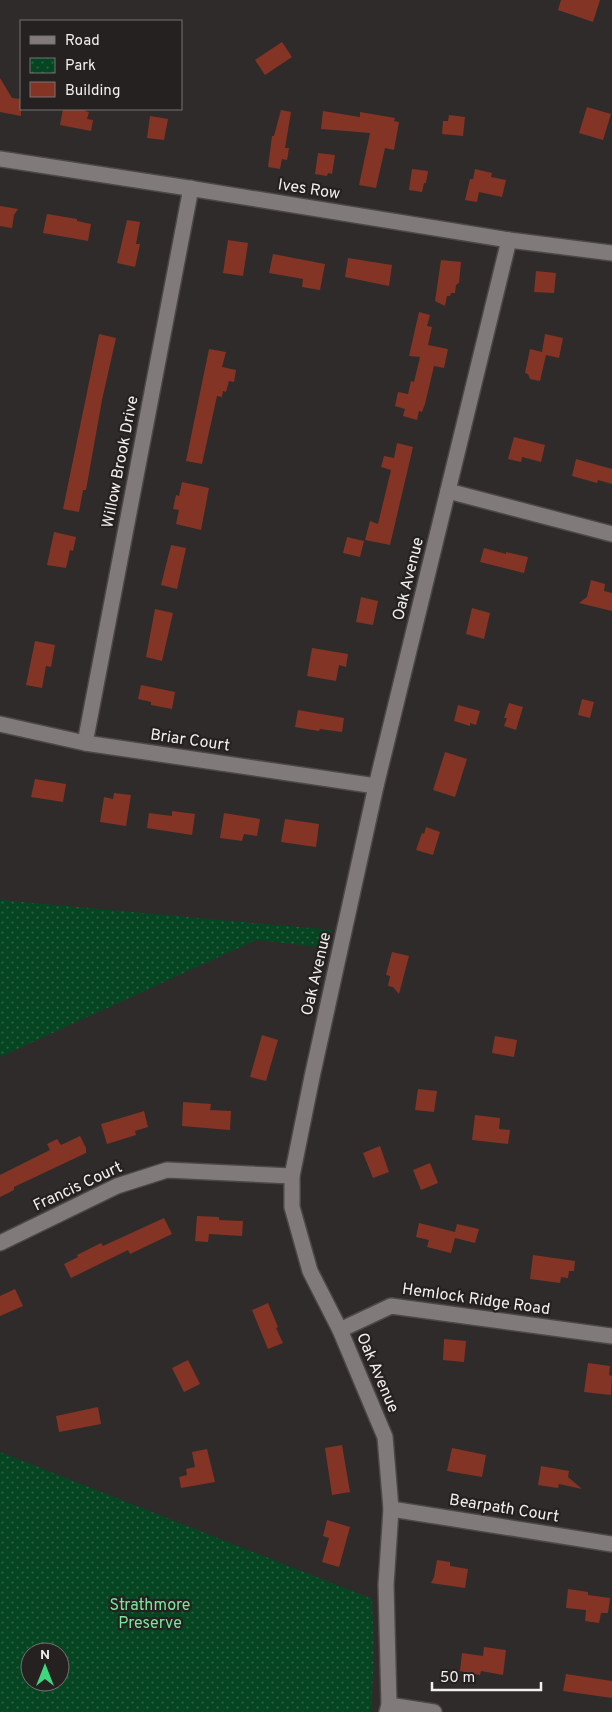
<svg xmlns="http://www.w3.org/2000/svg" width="612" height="1712" viewBox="0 0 612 1712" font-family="Overpass,sans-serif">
<defs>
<pattern id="park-dots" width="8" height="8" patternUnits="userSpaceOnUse" patternTransform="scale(1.25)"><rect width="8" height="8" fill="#064522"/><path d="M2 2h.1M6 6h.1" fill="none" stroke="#2b6042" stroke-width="1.8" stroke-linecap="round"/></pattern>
</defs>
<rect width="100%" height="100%" fill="#2f2b2a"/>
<g fill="url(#park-dots)" fill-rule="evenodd">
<path d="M0,900L332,930L328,948L256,940L0,1057Z"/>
<path d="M0,1452L372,1599L374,1653L371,1712H0ZM30,1652H60V1682H30Z"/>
</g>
<g fill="#843424">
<path d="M561,0H600L593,22L558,10Z"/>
<path d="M282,42L292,57L265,75L255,60Z"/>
<path d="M0,78L12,98L21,99V116L0,112Z"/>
<path d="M587,107L611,114L603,140L579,133Z"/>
<path d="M63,109H86L85,111L89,112L87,119L93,120L91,131L60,125Z"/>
<path d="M281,110L291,112L285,148H289L287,160L282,159L280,169L268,167L272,136H274Z"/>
<path d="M323,111L360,117V112L395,118L394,121L399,122L394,150L385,148L376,188L359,185L370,133L321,129Z"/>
<path d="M449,115L465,117L463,136L442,134L443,121H448Z"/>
<path d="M150,116L168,119L164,140L147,138Z"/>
<path d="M318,153L335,155L332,174L328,173L327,176L315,174Z"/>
<path d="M412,169L428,171L426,183H424L422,192L409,190Z"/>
<path d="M475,169L492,173L491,177L506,180L502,197L479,192L477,202L465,200L470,179H473Z"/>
<path d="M0,206L18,209L14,215L12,228L0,226Z"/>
<path d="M47,214L77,219V221L91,224L88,241L43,233Z"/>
<path d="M127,220L140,222L136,244H140L135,267L117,263Z"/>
<path d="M228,240L248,243L243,276L223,273Z"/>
<path d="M273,254L325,264L320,290L302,287L303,279L269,273Z"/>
<path d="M348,258L392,265L389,286L345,277Z"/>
<path d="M441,260L461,262L459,283L456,285L455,293H451L450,296H447L445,306L435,301Z"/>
<path d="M536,271L556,273L554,293L534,292Z"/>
<path d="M419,312L430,315L427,326L432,327L428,345L448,349L444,368L434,366L425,404L422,412L419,411L417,420L403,416L405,409L395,406L398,392L408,394L411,381L414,382L420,357L409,356Z"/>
<path d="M99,334L116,338L102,400L86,490H83L79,512L63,509Z"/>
<path d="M545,334L563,338L559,358L546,355L540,381L530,379L528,374L525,373L530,349L542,352Z"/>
<path d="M209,349L226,352L222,367L236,370L234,382L229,381L226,392L223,391L222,397L217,396L202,464L186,461Z"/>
<path d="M514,437L545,445L541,462L522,457L521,462L508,459Z"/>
<path d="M397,443L413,447L390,545L365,540L370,521L378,524L391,470L381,467L384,456L394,458Z"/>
<path d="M576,459L612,469V484L598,480L597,483L572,476Z"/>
<path d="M182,482L209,488L201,530L176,524L179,510L173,509L176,495L179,496Z"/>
<path d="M54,532L76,537L73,551L70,550L66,568L47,565Z"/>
<path d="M347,537L364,541L360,557L343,553Z"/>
<path d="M171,545L186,548L177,589L161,585Z"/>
<path d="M484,548L506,554V552L528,557L524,573L480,562Z"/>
<path d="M591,580L605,584L604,591L612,593V611L579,603L587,597Z"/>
<path d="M361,597L378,601L373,625L356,622Z"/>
<path d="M472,608L490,613L484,639L466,634Z"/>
<path d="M155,609L173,613L162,661L146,657Z"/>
<path d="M35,641L55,645L51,667L46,666L42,688L26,685Z"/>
<path d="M312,648L348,654L346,667L339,665L336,681L307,676Z"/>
<path d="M141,685L175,692L172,709L151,705V702L138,699Z"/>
<path d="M582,699L594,702L590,718L578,715Z"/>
<path d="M509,703L523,707L516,730L504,726L507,718H504Z"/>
<path d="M458,705L480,711L476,725L470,723V726L454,721Z"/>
<path d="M298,710L344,718L342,732L320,729L319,731L295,727Z"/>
<path d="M445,752L467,759L455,797L433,790Z"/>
<path d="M35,779L66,784L63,802L31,797Z"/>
<path d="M114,793L131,795L126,826L100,822L104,797L113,799Z"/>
<path d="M172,811L195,814L192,835L147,828L149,813L172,816Z"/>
<path d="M224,813L260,819L257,836L244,834L242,841L220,838Z"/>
<path d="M285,819L319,824L316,847L281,842Z"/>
<path d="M426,827L440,832L433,855L416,850L422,833L424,834Z"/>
<path d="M392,952L409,956L399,994L393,987L388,986L390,976L386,975Z"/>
<path d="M262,1035L278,1040L266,1081L250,1077Z"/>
<path d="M495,1036L517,1040L514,1057L492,1053Z"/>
<path d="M418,1089L437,1091L434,1112L415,1110Z"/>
<path d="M183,1102L211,1104L210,1110L231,1111L230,1130L182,1126Z"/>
<path d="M144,1111L148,1127L135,1131L136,1135L107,1144L101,1124Z"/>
<path d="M475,1115L500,1118L499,1129L510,1130L508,1144L472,1140Z"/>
<path d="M80,1136L86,1148V1153L14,1187V1190L0,1197V1175L50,1150L47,1144L57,1139L61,1145Z"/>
<path d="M380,1146L389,1172L373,1178L363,1153Z"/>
<path d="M430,1163L438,1183L421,1190L413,1170Z"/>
<path d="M197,1216L219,1217V1220L243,1221L242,1236L209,1234L208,1242L195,1241Z"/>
<path d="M164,1218L172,1234L130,1254L128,1250L71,1278L64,1264L78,1257L77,1255L101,1243L103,1246Z"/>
<path d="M419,1223L455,1232L457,1224L479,1229L475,1243L455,1238L451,1253L427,1247L429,1240L416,1237Z"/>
<path d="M533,1255L575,1261L574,1271H569L568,1278L561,1277L560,1283L530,1279Z"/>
<path d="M15,1289L23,1306L0,1316V1296Z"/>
<path d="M268,1303L278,1327L276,1328L283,1343L268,1349L252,1310Z"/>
<path d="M444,1339L466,1341L464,1362L443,1360Z"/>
<path d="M188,1360L200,1384L184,1392L172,1368Z"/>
<path d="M588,1363L610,1366L609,1375L612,1376L611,1395L584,1392Z"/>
<path d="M98,1407L101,1424L59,1432L56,1416Z"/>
<path d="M342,1445L350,1492L332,1495L325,1448Z"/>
<path d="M452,1448L486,1455L482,1477L447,1471Z"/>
<path d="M207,1449L215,1482L181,1488L179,1477L187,1475L186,1469L195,1467L192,1452Z"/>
<path d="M541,1466L569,1471L568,1477L582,1489L559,1484L558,1488L538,1485Z"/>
<path d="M327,1520L350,1527L339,1567L322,1562L329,1538L323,1536Z"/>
<path d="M437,1560L450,1562V1566L468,1569L465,1588L431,1583L434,1577Z"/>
<path d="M568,1589L588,1592V1595L610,1598L608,1613H601L599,1623L585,1621L586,1610L566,1608Z"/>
<path d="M484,1647L506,1650L503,1675L481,1671L480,1675L460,1671L462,1653L483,1656Z"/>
<path d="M566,1674L612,1681V1698L563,1691Z"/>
</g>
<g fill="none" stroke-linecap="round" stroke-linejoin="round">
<defs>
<g id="street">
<path d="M0,159L182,187L509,240L612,253"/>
<path d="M448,491L612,534"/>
<path d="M0,724L85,743L376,786"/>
<path d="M85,743L191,188"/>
<path d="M0,1243L117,1186L167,1170L292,1176"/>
<path d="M340,1330L391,1306L612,1336"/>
<path d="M391,1509L612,1544"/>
<path d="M389,1705L434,1712"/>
<path d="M387,1712L389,1705L386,1585L391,1509L385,1437L340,1330L310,1271L292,1207V1176L312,1077L376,786L509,240"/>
</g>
</defs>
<use href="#street" stroke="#4c4848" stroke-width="18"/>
<use href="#street" stroke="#807b7a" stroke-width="15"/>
</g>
<g text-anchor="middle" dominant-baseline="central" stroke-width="4.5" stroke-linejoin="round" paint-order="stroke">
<g font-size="16" fill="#f2efee" stroke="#252120">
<text transform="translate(309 190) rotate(9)">Ives Row</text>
<text transform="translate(121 462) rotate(-79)">Willow Brook Drive</text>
<text transform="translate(409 579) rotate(-76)">Oak Avenue</text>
<text transform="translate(190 741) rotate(8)">Briar Court</text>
<text transform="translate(317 974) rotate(-77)">Oak Avenue</text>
<text transform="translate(78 1187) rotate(-25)">Francis Court</text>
<text transform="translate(476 1300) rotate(8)">Hemlock Ridge Road</text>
<text transform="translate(377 1373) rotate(67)">Oak Avenue</text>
<text transform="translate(504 1509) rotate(9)">Bearpath Court</text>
</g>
<g font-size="16" fill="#79e69d" stroke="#252120">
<text x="150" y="1606">Strathmore<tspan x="150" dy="18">Preserve</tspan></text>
</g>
</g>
<rect x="20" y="20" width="162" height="90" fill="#252120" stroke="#777372"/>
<rect x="30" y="36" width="25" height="8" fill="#807b7a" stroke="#777372"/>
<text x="65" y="45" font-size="15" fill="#f2efee">Road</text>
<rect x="30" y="58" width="25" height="15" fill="url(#park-dots)" stroke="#777372"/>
<text x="65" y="70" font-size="15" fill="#f2efee">Park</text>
<rect x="30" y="82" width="25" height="15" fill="#843424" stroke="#777372"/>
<text x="65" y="95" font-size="15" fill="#f2efee">Building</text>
<g transform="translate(45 1667)"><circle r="24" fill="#252120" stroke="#777372"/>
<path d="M0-4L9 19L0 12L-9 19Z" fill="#3ed77d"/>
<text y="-8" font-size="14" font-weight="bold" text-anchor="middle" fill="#f2efee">N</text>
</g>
<path d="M432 1682v8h109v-8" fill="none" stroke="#f2efee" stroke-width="2.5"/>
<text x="440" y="1682" font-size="15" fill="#f2efee" stroke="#252120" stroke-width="4" paint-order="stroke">50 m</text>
</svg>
